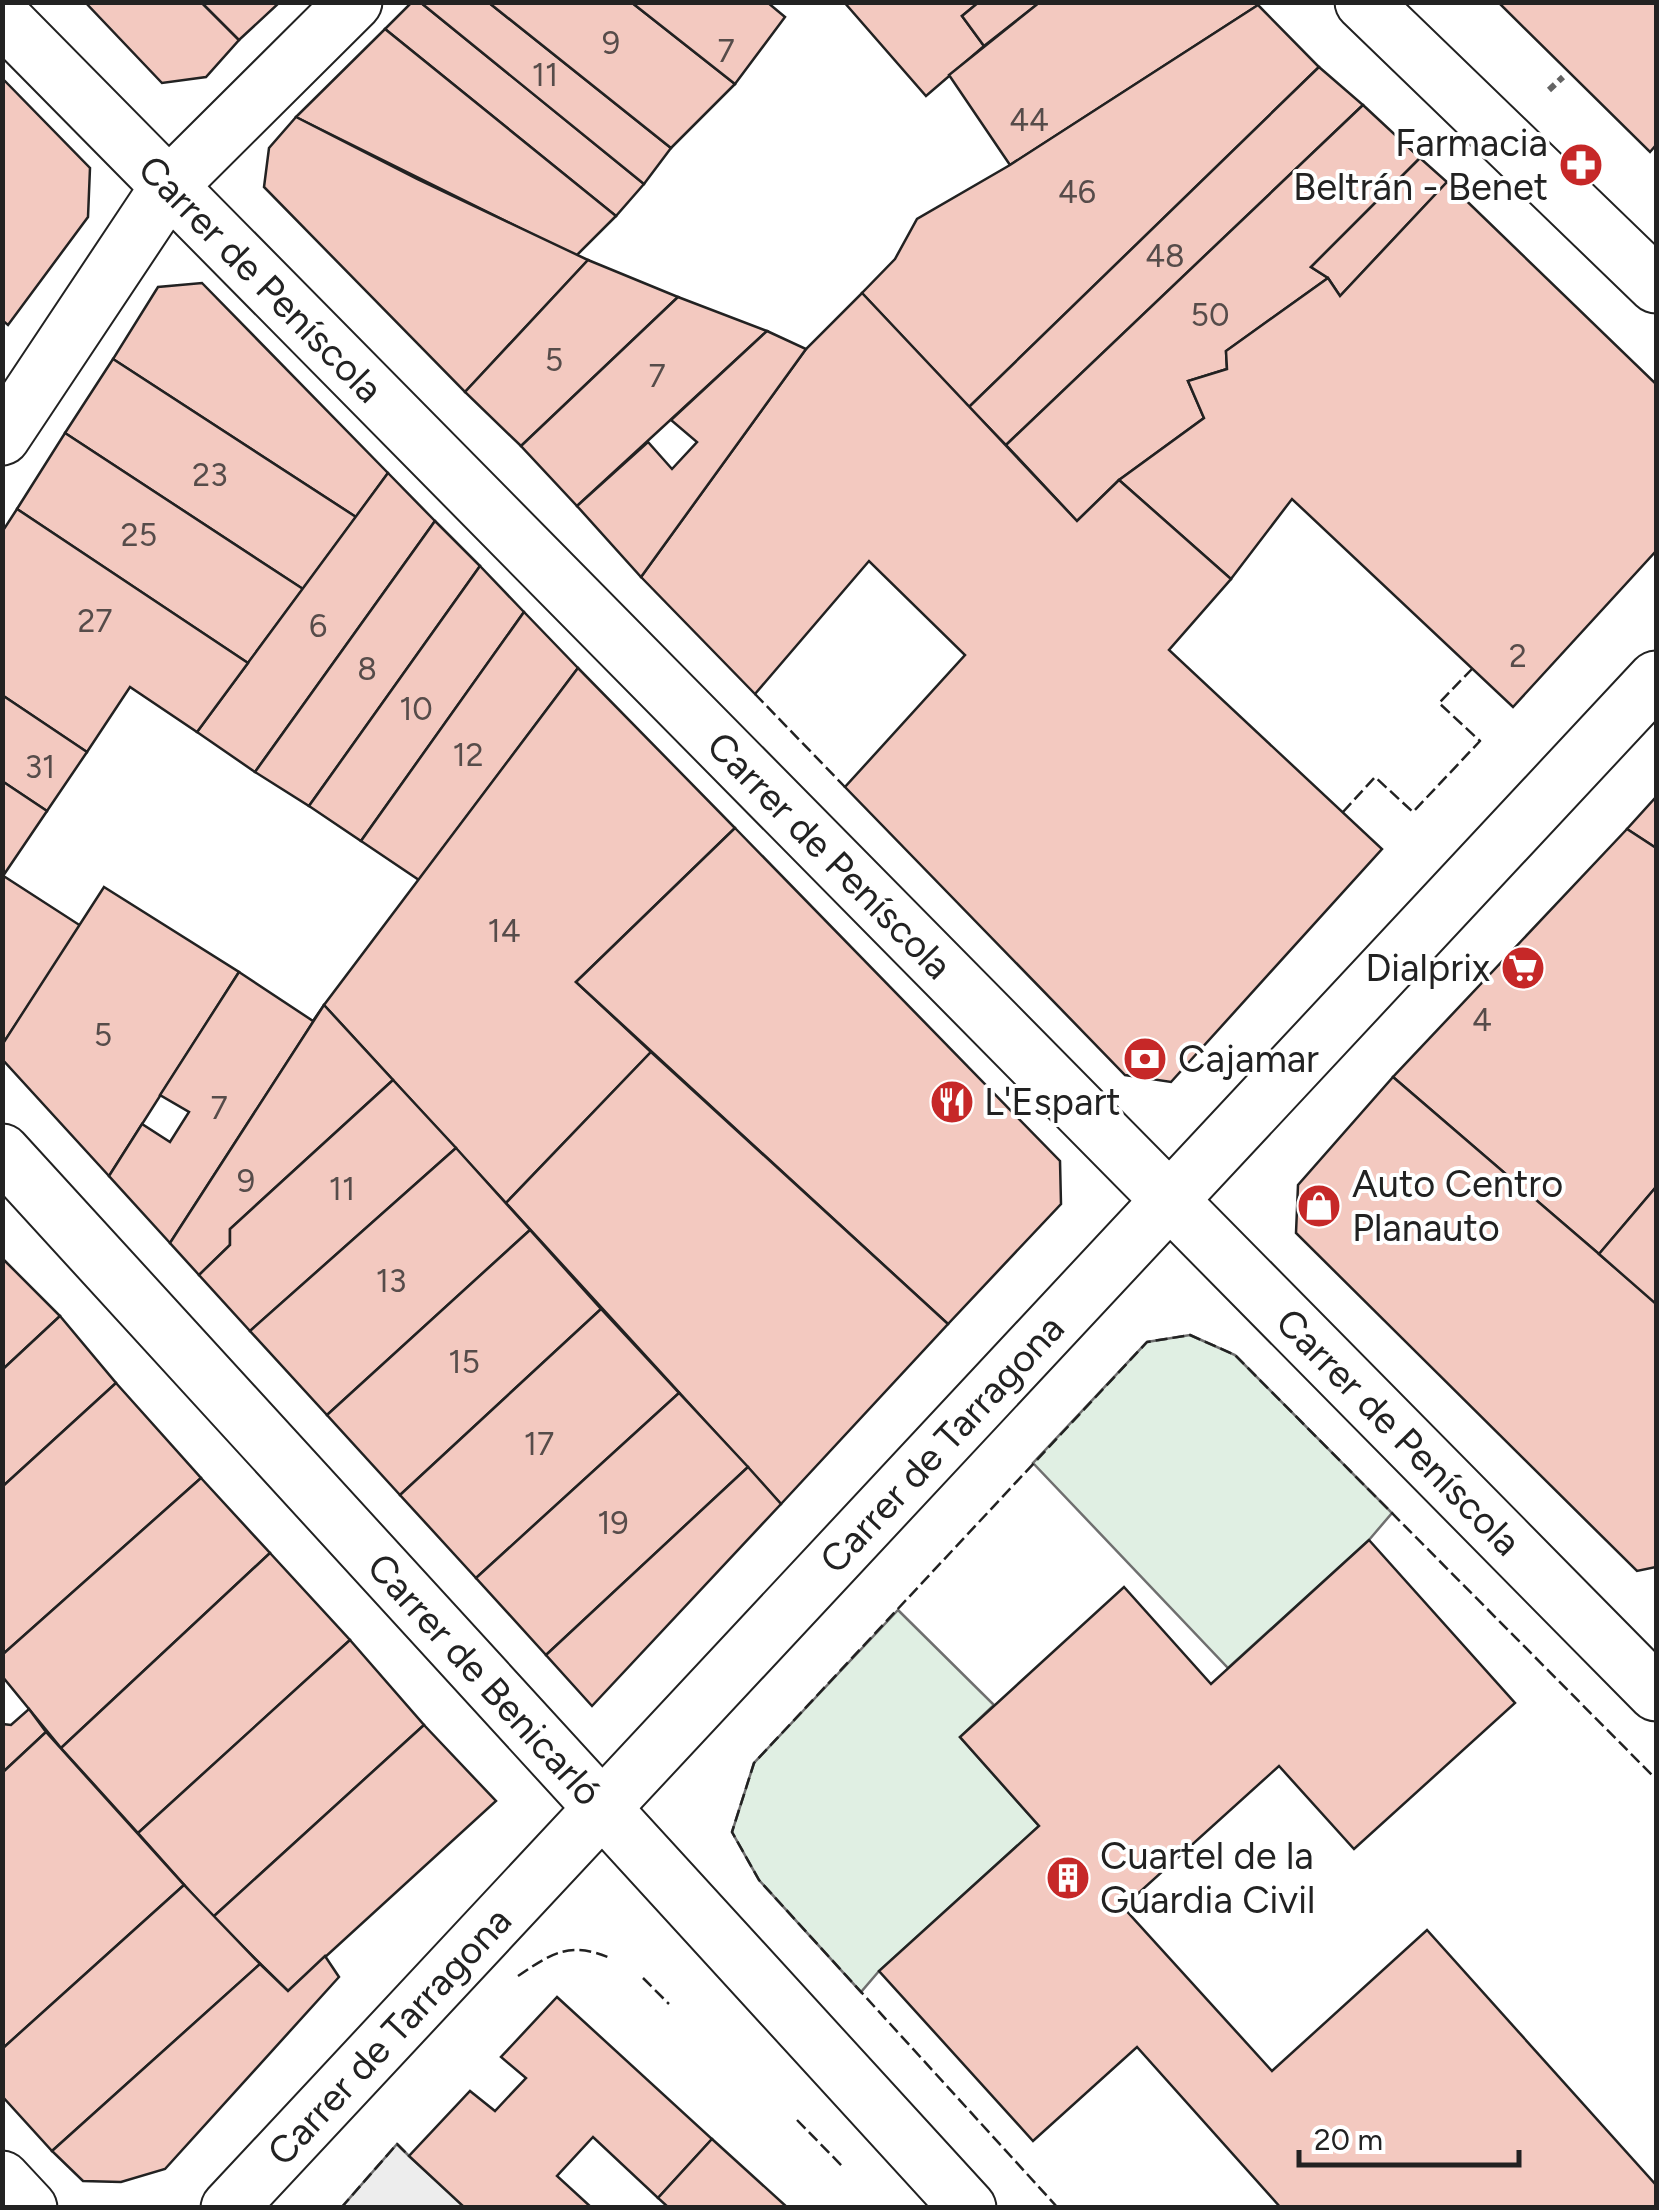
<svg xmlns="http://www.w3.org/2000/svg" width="1659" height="2210" viewBox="0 0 1659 2210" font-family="Figtree,sans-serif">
<rect width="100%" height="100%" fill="#fff"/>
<g fill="#e0efe3" stroke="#6f6f6f" stroke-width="2.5">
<path d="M1190,1335L1235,1355L1392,1513L1369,1540L1228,1668L1033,1463L1147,1342Z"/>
<path d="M898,1610L994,1705L960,1737L1039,1826L879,1971L861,1992L759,1880L732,1832L754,1763Z"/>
</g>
<path fill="#ededed" stroke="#6f6f6f" stroke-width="2.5" d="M397,2144L409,2156L465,2207L341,2208Z"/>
<g fill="#f3c9c0" stroke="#222" stroke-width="2.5">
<path d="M85,2H201L239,40L206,77L162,83Z"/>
<path d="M201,2H280L239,40Z"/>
<path d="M412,2H420L644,184L616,216L385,29Z"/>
<path d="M420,2H488L671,148L644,184Z"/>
<path d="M488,2H631L735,84L671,148Z"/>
<path d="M631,2H767L785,17L735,84Z"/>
<path d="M844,2H979L962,16L984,46L926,96Z"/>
<path d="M979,2H1040L984,46L962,16Z"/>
<path d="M1040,2H1256L1258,5L1010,165L949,75Z"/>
<path d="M1498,2H1656V145L1650,152Z"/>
<path d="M1258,5L1319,67L969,407L862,293L895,259L917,219L1010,165Z"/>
<path d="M385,29L616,216L576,256L296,117Z"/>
<path d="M1319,67L1363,105L1006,445L969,407Z"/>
<path d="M2,78L90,168L88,217L8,325L2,320Z"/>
<path d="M1363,105L1420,158L1311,267L1328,278L1226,351L1227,369L1188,381L1204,418L1119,480L1077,521L1006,445Z"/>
<path d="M296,117L417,179L588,260L465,392L264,187L269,148Z"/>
<path d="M1420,158L1447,182L1340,296L1328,278L1311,267Z"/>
<path d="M1447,182L1656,384V551L1513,707L1292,499L1231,579L1119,480L1204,418L1188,381L1227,369L1226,351L1328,278L1340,296Z"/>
<path d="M588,260L678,297L521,446L465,392Z"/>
<path d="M202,283L388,473L356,517L113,359L158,287Z"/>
<path d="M862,293L1077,521L1119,480L1231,579L1169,650L1382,849L1171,1082L1125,1075L845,787L965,655L869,561L755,694L641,577L806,349Z"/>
<path d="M678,297L767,331L577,506L521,446Z"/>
<path d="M767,331L806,349L641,577L577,506L648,442L672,469L697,442L671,420Z"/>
<path d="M113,359L356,517L303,589L65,433Z"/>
<path d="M65,433L303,589L248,663L17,509Z"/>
<path d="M388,473L435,521L255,772L197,732Z"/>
<path d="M17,509L248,663L197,732L130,687L87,752L2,695V532Z"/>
<path d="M435,521L480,566L309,806L255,772Z"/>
<path d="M480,566L524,612L361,841L309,806Z"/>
<path d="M524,612L578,668L419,880L361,841Z"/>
<path d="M578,668L735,828L576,982L651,1052L506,1203L324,1005Z"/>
<path d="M2,695L87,752L47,811L2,781Z"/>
<path d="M2,781L47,811L3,876L2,875Z"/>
<path d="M1656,797V848L1627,829Z"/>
<path d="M735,828L1060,1161L1061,1204L948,1324L576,982Z"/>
<path d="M1627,829L1656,848V1187L1599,1254L1393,1077Z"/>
<path d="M2,875L81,926L2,1045Z"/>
<path d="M104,887L239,972L109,1176L2,1059V1045Z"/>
<path d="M239,972L313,1021L324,1005L170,1243L109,1176L142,1124L170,1142L189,1112L160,1095Z"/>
<path d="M324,1005L393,1080L230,1229V1245L199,1275L170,1243Z"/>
<path d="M651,1052L948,1324L781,1504L506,1203Z"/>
<path d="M1393,1077L1656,1303V1567L1637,1571L1296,1233L1298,1185Z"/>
<path d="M393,1080L456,1148L250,1331L199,1275L230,1245V1229Z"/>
<path d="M456,1148L530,1230L327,1415L250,1331Z"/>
<path d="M1656,1187V1304L1599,1254Z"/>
<path d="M530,1230L601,1309L400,1495L327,1415Z"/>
<path d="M2,1258L60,1316L2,1370Z"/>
<path d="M601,1309L679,1393L476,1578L400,1495Z"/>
<path d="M60,1316L116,1383L2,1487V1370Z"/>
<path d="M116,1383L201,1478L2,1655V1487Z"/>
<path d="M679,1393L748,1467L546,1655L476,1578Z"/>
<path d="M748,1467L781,1504L592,1706L546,1655Z"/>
<path d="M201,1478L270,1553L61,1748L2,1676V1655Z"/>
<path d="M1369,1540L1515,1703L1354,1849L1279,1766L1123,1907L1272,2071L1427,1930L1656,2185V2208H1281L1137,2047L1033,2141L879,1971L1039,1826L960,1737L1124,1587L1211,1684Z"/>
<path d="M270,1553L350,1640L138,1833L61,1748Z"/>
<path d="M350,1640L424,1725L213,1917L138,1833Z"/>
<path d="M29,1709L46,1732L2,1773V1724L11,1725Z"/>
<path d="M424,1725L496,1801L288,1991L213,1917Z"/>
<path d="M46,1732L184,1885L2,2049V1773Z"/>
<path d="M184,1885L260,1964L52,2151L2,2096V2049Z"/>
<path d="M325,1956L339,1977L165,2169L121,2182L83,2181L52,2151L260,1964L288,1991Z"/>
<path d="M557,1997L712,2139L658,2198L593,2137L557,2176L592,2208H465L409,2156L470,2091L495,2111L526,2078L501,2057Z"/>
<path d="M712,2139L788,2208H669L658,2198Z"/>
</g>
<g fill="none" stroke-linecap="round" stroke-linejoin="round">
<defs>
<g id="minor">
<path id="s1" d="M2,17L1656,1693"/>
<path d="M2,437L169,186L354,2"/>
<path id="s2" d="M2,1152L968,2208"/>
<path d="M2,2179L29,2208"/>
<path id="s3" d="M229,2208L1656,679"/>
</g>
<path id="major" d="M1363,2L1656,285"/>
</defs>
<use href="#minor" stroke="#222" stroke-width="59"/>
<use href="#major" stroke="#222" stroke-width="59"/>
<path stroke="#646464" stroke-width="6" stroke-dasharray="8 5" stroke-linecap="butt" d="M1549,90L1563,77"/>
<use href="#minor" stroke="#fff" stroke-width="55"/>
<use href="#major" stroke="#fff" stroke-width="55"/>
<g stroke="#222" stroke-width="2.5" stroke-dasharray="12 5" stroke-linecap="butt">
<path d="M755,694L845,787"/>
<path d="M1343,812L1375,777L1413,812L1480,741L1439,703L1472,669"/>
<path d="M518,1976C552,1953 570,1941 610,1958"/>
<path d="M643,1978L669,2004"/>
<path d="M797,2120L844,2168"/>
<path d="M341,2208L397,2144L409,2156"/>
<path d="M1058,2208L759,1880L732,1832L754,1763L1147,1342L1190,1335L1235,1355L1656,1779"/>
</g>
</g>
<defs>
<symbol id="pharmacy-disc" viewBox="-11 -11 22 22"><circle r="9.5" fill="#c62828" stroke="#fff"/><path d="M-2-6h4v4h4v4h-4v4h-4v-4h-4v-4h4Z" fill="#fff"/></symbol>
<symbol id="supermarket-disc" viewBox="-11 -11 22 22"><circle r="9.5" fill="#c62828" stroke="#fff"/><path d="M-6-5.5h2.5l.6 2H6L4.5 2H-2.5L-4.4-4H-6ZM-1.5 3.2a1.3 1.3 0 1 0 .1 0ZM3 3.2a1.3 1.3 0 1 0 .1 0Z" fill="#fff"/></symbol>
<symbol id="bank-disc" viewBox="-11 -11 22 22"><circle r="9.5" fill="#c62828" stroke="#fff"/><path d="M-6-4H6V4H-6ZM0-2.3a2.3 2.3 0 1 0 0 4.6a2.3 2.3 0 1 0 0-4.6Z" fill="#fff"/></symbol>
<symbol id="restaurant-disc" viewBox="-11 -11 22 22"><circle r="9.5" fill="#c62828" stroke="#fff"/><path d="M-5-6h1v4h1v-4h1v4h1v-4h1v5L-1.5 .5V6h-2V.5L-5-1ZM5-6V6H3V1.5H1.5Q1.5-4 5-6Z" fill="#fff"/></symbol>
<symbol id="shop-disc" viewBox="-11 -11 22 22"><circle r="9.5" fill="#c62828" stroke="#fff"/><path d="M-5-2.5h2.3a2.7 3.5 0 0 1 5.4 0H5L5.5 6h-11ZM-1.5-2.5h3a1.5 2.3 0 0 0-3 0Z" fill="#fff"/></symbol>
<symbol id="building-disc" viewBox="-11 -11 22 22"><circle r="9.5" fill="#c62828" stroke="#fff"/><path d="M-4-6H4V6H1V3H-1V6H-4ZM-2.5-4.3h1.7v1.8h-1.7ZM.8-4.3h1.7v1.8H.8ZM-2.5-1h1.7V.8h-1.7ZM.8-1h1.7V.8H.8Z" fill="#fff"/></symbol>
</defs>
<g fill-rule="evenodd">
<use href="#pharmacy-disc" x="1556" y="140" width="50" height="50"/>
<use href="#supermarket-disc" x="1498" y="943" width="50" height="50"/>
<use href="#bank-disc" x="1120" y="1034" width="50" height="50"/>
<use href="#restaurant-disc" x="927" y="1077" width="50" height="50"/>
<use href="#shop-disc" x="1294" y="1181" width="50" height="50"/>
<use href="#building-disc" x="1043" y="1853" width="50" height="50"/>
</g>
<g text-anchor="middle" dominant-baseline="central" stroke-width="8" stroke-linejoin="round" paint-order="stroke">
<g font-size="32" fill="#564c4a">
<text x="611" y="43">9</text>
<text x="726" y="51">7</text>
<text x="545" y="75">11</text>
<text x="1029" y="120">44</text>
<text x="1077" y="192">46</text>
<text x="1165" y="256">48</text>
<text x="1210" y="315">50</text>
<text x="554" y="360">5</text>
<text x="657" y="376">7</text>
<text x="210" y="475">23</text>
<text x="139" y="535">25</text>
<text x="95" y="621">27</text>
<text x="318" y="626">6</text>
<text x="1518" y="656">2</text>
<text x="367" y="669">8</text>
<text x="416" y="709">10</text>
<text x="468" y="755">12</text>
<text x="40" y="767">31</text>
<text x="504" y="931">14</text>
<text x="1482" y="1020">4</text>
<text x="103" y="1035">5</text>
<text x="219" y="1108">7</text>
<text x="246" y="1181">9</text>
<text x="342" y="1189">11</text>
<text x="391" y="1281">13</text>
<text x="464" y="1362">15</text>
<text x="539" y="1444">17</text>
<text x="613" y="1523">19</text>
</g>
<g font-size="38" fill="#222" stroke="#fff" text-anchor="start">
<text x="1548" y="143" text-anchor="end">Farmacia<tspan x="1548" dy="44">Beltrán - Benet</tspan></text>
<text x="1490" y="968" text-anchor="end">Dialprix</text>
<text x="1178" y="1059">Cajamar</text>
<text x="984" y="1102">L'Espart</text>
<text x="1352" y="1184">Auto Centro<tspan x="1352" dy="44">Planauto</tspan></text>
<text x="1100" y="1856">Cuartel de la<tspan x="1100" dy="44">Guardia Civil</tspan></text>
</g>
<g font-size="38" fill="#222" stroke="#fff">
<text stroke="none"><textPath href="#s1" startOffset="368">Carrer de Peníscola</textPath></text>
<text stroke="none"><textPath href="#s1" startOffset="1178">Carrer de Peníscola</textPath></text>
<text stroke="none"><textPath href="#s1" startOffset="1988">Carrer de Peníscola</textPath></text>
<text stroke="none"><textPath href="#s3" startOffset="1045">Carrer de Tarragona</textPath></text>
<text stroke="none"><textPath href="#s2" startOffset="715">Carrer de Benicarló</textPath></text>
<text stroke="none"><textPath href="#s3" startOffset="235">Carrer de Tarragona</textPath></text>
</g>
</g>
<rect width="1659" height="2210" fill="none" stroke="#222222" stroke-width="10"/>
<path d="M1299 2150v15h220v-15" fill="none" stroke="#222222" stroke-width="5"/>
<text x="1314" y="2150" font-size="30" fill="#222222" stroke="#ffffff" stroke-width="8" paint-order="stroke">20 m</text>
</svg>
